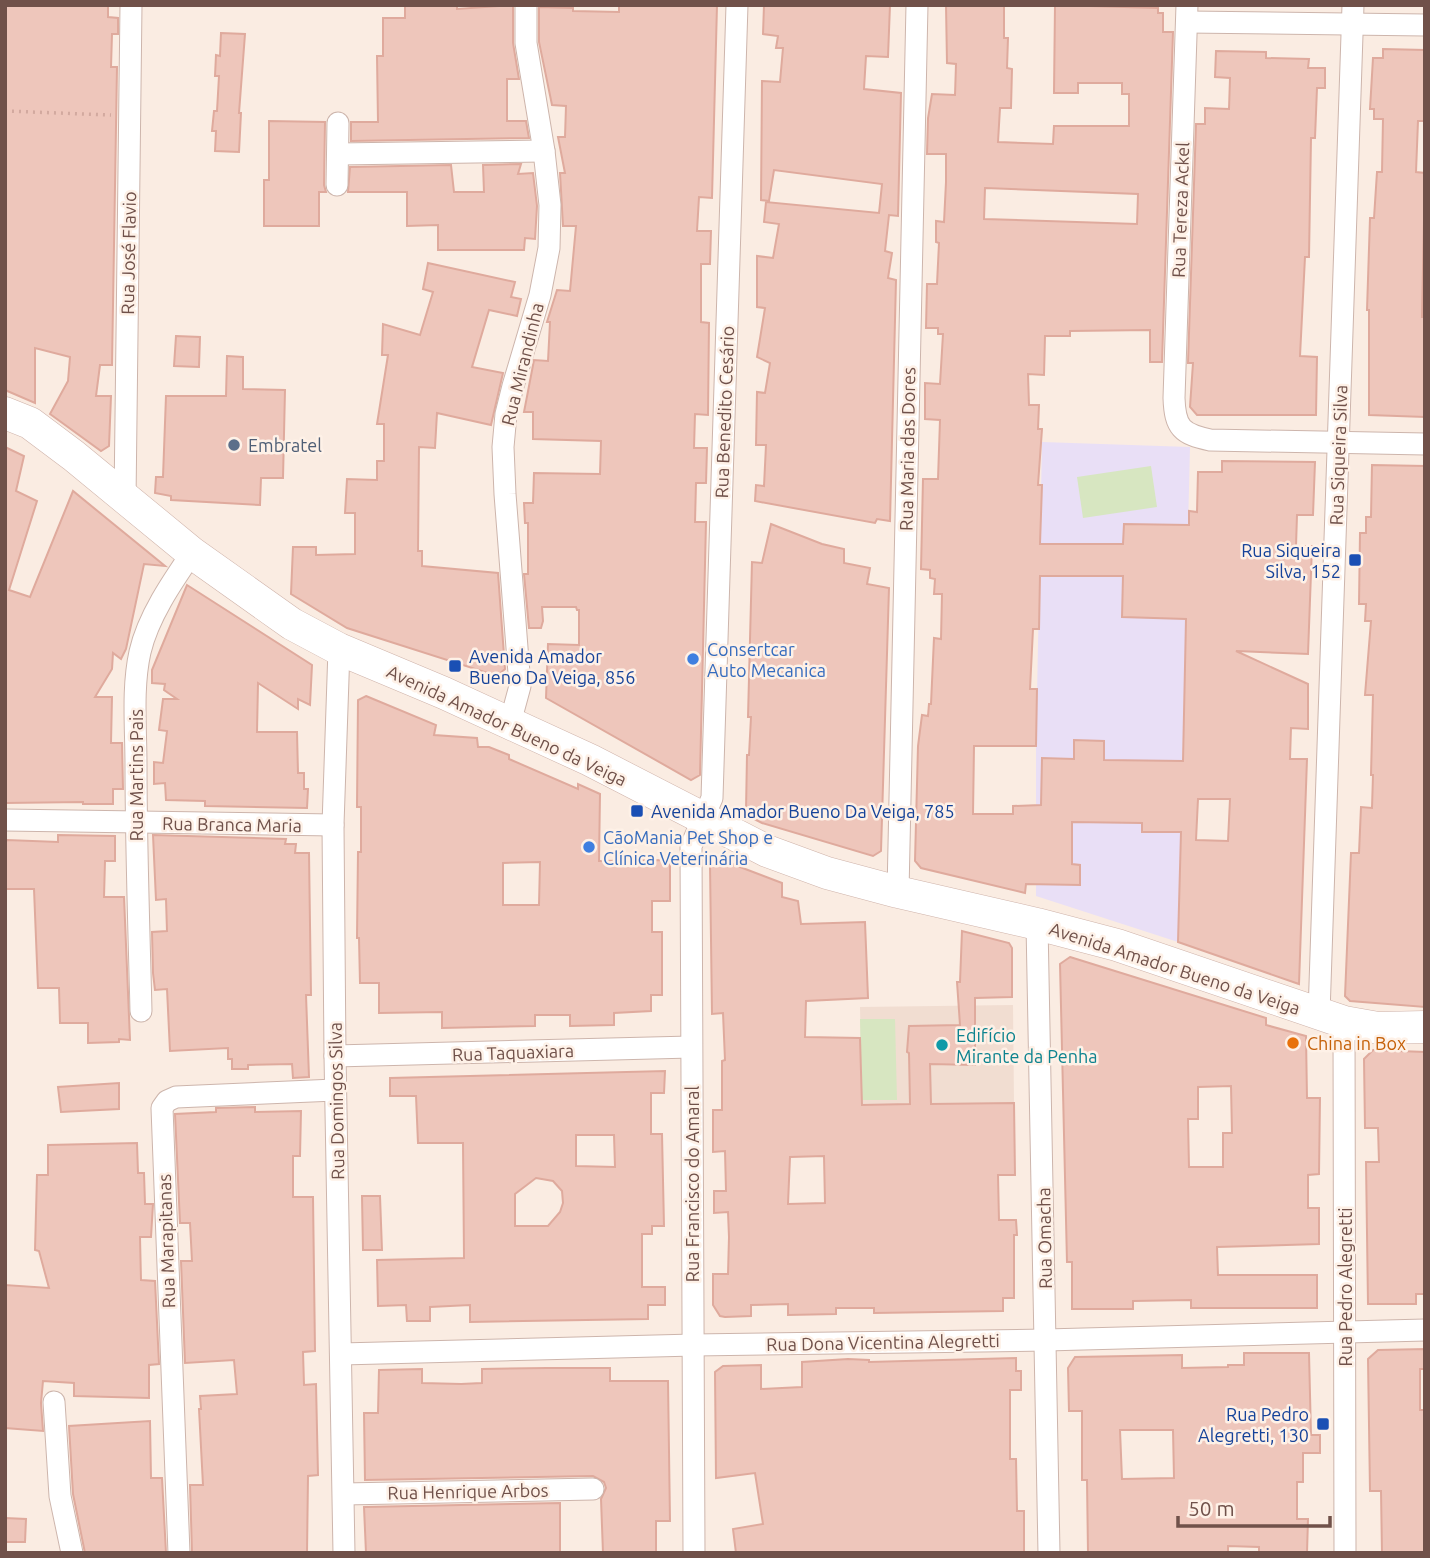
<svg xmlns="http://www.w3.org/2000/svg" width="1430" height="1558" viewBox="0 0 1430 1558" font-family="Ubuntu,sans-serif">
<rect width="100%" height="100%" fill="#faece2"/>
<path fill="#f1ddd1" d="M1013,1005L1014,1103L862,1105L860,1007Z"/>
<path fill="#e9dff6" d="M1042,442L1190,447L1178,942L1036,896V746Z"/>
<g fill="#d7e6c1">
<path d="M1151,466L1157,507L1083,518L1077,477Z"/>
<path d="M860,1019H895L897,1100H862Z"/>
</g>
<g fill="#eec6bb" stroke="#dfaa9d" stroke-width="2" fill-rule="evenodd">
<path d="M5,5H108V17L118,18V34H112L111,67H117L112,365H100L96,396H111L109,446L101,451L50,414L68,381L70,357L35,348V403L5,390Z"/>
<path d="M405,5H457V9L513,5V43L519,79H507V121H526L529,138L351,141V122H378L377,56H383V18H405Z"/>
<path d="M619,5H717L712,198L699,197L697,231H711L710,264H701V322L709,323L708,415L695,414L694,448H707L706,483H696L695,522H706L700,775L691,780L546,698L548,644L579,645V610H577L576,607H542L543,621L541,628H529L524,574H528V523H525L524,503H533L534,473L600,474L601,441L533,439V412H524L534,360L548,361L550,322H547L557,290L570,291L576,226H563L560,173H565L558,137H565L566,106L552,105L539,42V7L573,8V11L619,12Z"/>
<path d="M764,5H890L888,57L866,56L864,89L901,93L898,216L889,215L885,251L892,253L888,278L896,280L890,521L877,519L875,523L755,501L756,485L764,486L766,445H756L757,392L765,393L770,363L757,357L765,308L757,307V256L773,258L779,224L764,222L766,202L879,213L882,184L774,170L769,201L761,200L762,81L780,82L783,48H776L778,36L763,34Z"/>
<path d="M946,5H1004V38H1008L1007,68L1012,69L1011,108H1000L998,142L1053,144L1054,126H1129V94H1122V83H1078V93H1054L1055,5L1158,8V13H1163V32H1173L1162,362H1150V330L1070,331V336H1045L1044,375L1028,374L1029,405H1039L1038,429H1042L1038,485H1042L1040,544H1123L1124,524L1189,525V511L1197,512L1198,472H1222V461L1315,462L1313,515H1297L1296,546H1312L1308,654L1236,651L1308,684V729L1291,728L1290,759H1307L1299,984L1178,942L1181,832H1142V823L1072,822V864L1080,865V885L1026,884L1025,893L921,868L915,861L918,746L922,715L928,716L929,704H931L934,638L941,639L942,594H934L935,579L930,578V570L921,569L923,479H938L940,420L925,419V383L940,384L943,334H938V328H926L927,284H937L939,243L936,242V221L944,222L946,182V154H927L928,118L932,94L955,95L956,64L947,63ZM985,188L1138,194L1137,224L984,219ZM1040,576H1123L1122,617L1186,619L1183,761L1104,760V741L1074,740V759L1042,758L1041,805L1013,806V814H973L974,746H1036L1037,689H1030L1033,629H1039ZM1198,799H1230L1228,841L1196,840Z"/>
<path d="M221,33L245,34L239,113H241L239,152L215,151L216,131H212L214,111H217L219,76H215L216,55L220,56Z"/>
<path d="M1383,49L1425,50V121H1418L1416,172L1425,173L1422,317H1425V417L1369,415V310H1367L1370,218H1374L1377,172H1382L1383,119H1374V109H1370L1373,58H1383Z"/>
<path d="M1216,51L1266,52V58L1309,59L1308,68H1325V88H1317L1315,138H1311L1309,257H1305L1300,356L1317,357L1316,415H1197L1190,407L1193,363H1188L1196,124H1205V108L1229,109L1230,78L1215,77Z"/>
<path d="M269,121L325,122L324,185L326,192H319V226H264V180H269Z"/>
<path d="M521,164L518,174L533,173L537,206L535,239L525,238L524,250H438V225L407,226V192H348L350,167L451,165L454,192H484L483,165Z"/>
<path d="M428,263L515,282L511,297L521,299L517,316L489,310L472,367L503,373L491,425L437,413L435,448L419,447L418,551H422V566L498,573L505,669L497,676L347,628L291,594L293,547H316V555L355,554V513H345L347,479L377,480V461H384V424H377L388,355H382L383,324L420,335L433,292L423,289Z"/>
<path d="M176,336L200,337L199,367L174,366Z"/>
<path d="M227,356L243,357V389L285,390L283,478H261L260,505L171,500V496L155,493L156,477H163L166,396H226Z"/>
<path d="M5,447L24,456L16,491L37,501L9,590L30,597L73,491L165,566L144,564L126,649L121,659L113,653L112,669L95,697H112L111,743H122L123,789H113V804H83V802L5,803Z"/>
<path d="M1372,465L1425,466V1007L1350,1001L1345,996L1351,853H1359L1361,807L1372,808L1373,775H1371L1373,695H1365L1371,621H1365L1366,604H1359L1360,533H1366V517H1371Z"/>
<path d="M771,524L822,544L844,549V563L870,568L867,584L889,588L881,851L873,856L762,823L750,817L746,811L747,755H749L751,717H748L752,562L762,563Z"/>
<path d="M187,585L312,665L310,705L298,699V709L258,683L257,732H297L298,773H304V789H308L307,808L205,806V801L166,800L165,783L154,784V762L163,763L167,731L159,730L163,699H177L164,690L165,684L152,683V670Z"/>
<path d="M366,696L436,725L434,735L477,738L478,747H489L509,755V759L578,789V784L600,794L599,861L670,860V901H652V932H662V995H651V1011L614,1013V1025L570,1026V1015H535V1026L442,1028V1012L379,1013V983H360L359,938H357L358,852H361V807H357L358,700ZM540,862L539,905H503V863Z"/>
<path d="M58,835L115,836V861H105L104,897H124L130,1040L119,1039V1042L88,1043V1023H60L59,988H38L34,889H6L5,843L7,840L58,842Z"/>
<path d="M153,835L286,839L285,844H296L295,853H309L311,995H306L309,1077L293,1078L292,1064L248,1065V1069H232V1059H228V1048L170,1051L167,989L155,990L153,973L152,932L167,931L166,899L156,900Z"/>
<path d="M719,859L782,883V897L798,901L801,924L865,922L868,998L806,1001L805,1037L860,1038L862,1105L910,1104L909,1053L907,1052L909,1026L960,1025L957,982H960L962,931L1009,943L1012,948V997L975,998V1065L930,1064L931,1104L1014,1103L1015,1175H998L999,1220H1016L1017,1235H1014V1298H1003V1311L874,1313V1308H836V1314L788,1315V1304L751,1305V1316L725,1317L720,1316L713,1305V1274H728L729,1237L728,1212L714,1213V1191H726L725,1151L713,1152V1110H722V1061L725,1060L723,1013L712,1014L710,865ZM824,1156L825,1203L788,1204L790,1157Z"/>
<path d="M1070,957L1266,1018V1025L1306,1036L1307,1098H1320L1319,1174L1308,1175V1208H1319V1244L1217,1247L1218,1275H1317V1308H1191V1300L1133,1301V1309H1072V1262H1067L1060,964ZM1231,1086L1232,1133H1223V1167H1189L1188,1119H1198V1087Z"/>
<path d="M1373,1050L1425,1052V1294H1416V1304H1368L1366,1162H1379L1378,1128H1365L1364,1059Z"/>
<path d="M665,1071L664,1093H651V1134H662L664,1226H652V1234H642V1287H665V1305H648V1319L470,1322V1305L430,1307V1321H407L406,1305L378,1306L377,1260L464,1258L463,1143H418L416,1096H390V1078ZM576,1135H614L615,1167L576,1166ZM536,1178L553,1181L562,1191L563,1203L560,1212L548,1226H515V1194Z"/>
<path d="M119,1083V1109L61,1112L58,1087Z"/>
<path d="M255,1107V1112L301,1111L300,1156H293V1197H313L315,1351L303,1352L304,1385L316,1384L318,1475L308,1476L307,1553H192L190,1485H203L199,1409H201L200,1396L237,1394L234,1360L185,1363L181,1261H192L190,1223H180L175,1114L216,1112V1108Z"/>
<path d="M137,1143L138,1173H144L145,1204H153L151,1237H140L141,1280L155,1281L159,1364L149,1365V1398L74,1396V1383L43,1381L41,1403L43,1431L5,1428V1285L49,1288L39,1251L35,1250L37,1175H48V1145Z"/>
<path d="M362,1196H380L382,1250H363Z"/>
<path d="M1425,1349V1369H1420V1410H1425V1553H1382L1381,1491H1370L1368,1359L1378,1350Z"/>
<path d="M1244,1353H1309L1311,1435H1320V1453H1303V1482H1297V1519H1308L1307,1553H1259V1547L1228,1546V1553H1088L1087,1480H1082V1411H1069L1068,1368L1075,1357L1182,1355V1368L1228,1367V1365H1244ZM1120,1430H1173L1174,1478L1122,1479Z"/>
<path d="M1016,1358V1371H1021V1390H1010V1459H1016L1017,1511H1024V1553H736L733,1529L763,1524L755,1473L716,1478L715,1372L723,1366L761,1365V1389L802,1387V1362L848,1359L869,1360V1362Z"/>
<path d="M547,1368H610V1381H668L670,1521H656V1553H603L601,1499L606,1488L604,1482L593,1476L365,1480L364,1413H378L379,1370L422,1369V1383L461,1384L482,1383V1369Z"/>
<path d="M150,1421L151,1478H162L166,1553H85L73,1494L69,1426Z"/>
<path d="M560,1503V1553H366L364,1507Z"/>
<path d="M5,1518L26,1519L25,1542H5Z"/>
</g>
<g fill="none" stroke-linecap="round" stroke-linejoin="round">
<defs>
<g id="minor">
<path d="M1187,5L1174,398C1175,428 1182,434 1210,440L1425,444"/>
<path d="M1187,22L1425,25"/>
<path d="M338,154L544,151"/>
<path d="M337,185L338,123"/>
<path d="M125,500L131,5"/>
<path d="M339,649L333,825L335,1056L344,1553"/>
<path d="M510,723L520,686L505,494L503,447L506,414L513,386L540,295L549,248L550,205L544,151L526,43V5"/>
<path d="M5,820L333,825"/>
<path d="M898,892L917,5"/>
<path d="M1037,924L1049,1553"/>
<path d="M141,1011C139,929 136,847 136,765C136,728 132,688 140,652C148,617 172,582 192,553"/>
<path d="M1319,1014L1353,5"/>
<path d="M1344,1022L1345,1553"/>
<path d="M335,1056L691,1047"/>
<path d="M341,1354L694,1345L1046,1340L1425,1330"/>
<path d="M54,1402L60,1496L72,1553"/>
<path d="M344,1494L593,1489"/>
<path d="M179,1553L162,1108L167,1101L176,1097L335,1090"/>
<path d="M694,1553L691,846L712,798L737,5"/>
</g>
<path id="secondary" d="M5,413L30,423L74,456L192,553L292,624L339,649L444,693L590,760L767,851L827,873L898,892L1037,924L1117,945L1344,1022L1378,1028L1425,1027"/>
</defs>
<use href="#minor" stroke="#cdb5ac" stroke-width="23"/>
<use href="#secondary" stroke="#cfb3aa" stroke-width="33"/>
<path stroke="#d2a99f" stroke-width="3.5" stroke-dasharray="2 5" stroke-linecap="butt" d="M5,111L111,115"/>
<use href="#minor" stroke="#fff" stroke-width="21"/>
<use href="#secondary" stroke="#fff" stroke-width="32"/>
</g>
<circle fill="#5c6f8a" stroke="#fef1e7" stroke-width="2.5" cx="234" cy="445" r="7"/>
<g fill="#1a4fb4" stroke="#fef1e7" stroke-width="2.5">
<rect x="1348" y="553" width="14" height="14" rx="3.5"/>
<rect x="448" y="659" width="14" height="14" rx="3.5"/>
<rect x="630" y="804" width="14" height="14" rx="3.5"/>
<rect x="1316" y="1417" width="14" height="14" rx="3.5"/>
</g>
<g fill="#3f7fe0" stroke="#fef1e7" stroke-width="2.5">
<circle cx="693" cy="659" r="7"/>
<circle cx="589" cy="847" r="7"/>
</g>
<circle fill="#e8710a" stroke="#fef1e7" stroke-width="2.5" cx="1293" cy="1043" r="7"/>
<circle fill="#0f9aa8" stroke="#fef1e7" stroke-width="2.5" cx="942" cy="1045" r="7"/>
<g text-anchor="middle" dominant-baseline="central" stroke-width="5" stroke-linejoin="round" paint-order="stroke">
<g font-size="18" fill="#70514a" stroke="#fef1e7">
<text transform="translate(1180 210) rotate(-88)">Rua Tereza Ackel</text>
<text transform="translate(128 253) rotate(-89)">Rua José Flavio</text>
<text transform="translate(522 364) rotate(-76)">Rua Mirandinha</text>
<text transform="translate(724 412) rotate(-88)">Rua Benedito Cesário</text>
<text transform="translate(907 449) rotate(-89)">Rua Maria das Dores</text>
<text transform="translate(1338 455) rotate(-88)">Rua Siqueira Silva</text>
<text transform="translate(507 725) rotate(25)">Avenida Amador Bueno da Veiga</text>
<text transform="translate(136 775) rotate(-90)">Rua Martins Pais</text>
<text transform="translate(232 824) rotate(1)">Rua Branca Maria</text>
<text transform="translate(1175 968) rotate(18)">Avenida Amador Bueno da Veiga</text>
<text transform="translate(513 1052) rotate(-2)">Rua Taquaxiara</text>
<text transform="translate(336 1101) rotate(-91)">Rua Domingos Silva</text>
<text transform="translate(692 1184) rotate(-90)">Rua Francisco do Amaral</text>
<text transform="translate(1044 1238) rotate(-91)">Rua Omacha</text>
<text transform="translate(166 1241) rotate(-92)">Rua Marapitanas</text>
<text transform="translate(1345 1287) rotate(-90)">Rua Pedro Alegretti</text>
<text transform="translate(883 1342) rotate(-1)">Rua Dona Vicentina Alegretti</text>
<text transform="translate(468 1491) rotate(-1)">Rua Henrique Arbos</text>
</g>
<g font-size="18" fill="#4e5e75" stroke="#fef1e7" text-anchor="start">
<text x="248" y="445">Embratel</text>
</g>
<g font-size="18" fill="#164399" stroke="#fef1e7" text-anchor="end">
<text x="1341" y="550">Rua Siqueira<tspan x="1341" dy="21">Silva, 152</tspan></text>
<text x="469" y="656" text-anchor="start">Avenida Amador<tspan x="469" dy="21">Bueno Da Veiga, 856</tspan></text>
<text x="651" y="811" text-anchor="start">Avenida Amador Bueno Da Veiga, 785</text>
<text x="1309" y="1414">Rua Pedro<tspan x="1309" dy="21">Alegretti, 130</tspan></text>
</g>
<g font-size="18" fill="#366cbe" stroke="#fef1e7" text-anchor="start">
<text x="707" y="649">Consertcar<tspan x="707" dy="21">Auto Mecanica</tspan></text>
<text x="603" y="837">CãoMania Pet Shop e<tspan x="603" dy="21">Clínica Veterinária</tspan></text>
</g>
<g font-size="18" fill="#0d838f" stroke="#fef1e7" text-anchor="start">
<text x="956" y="1035">Edifício<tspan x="956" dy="21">Mirante da Penha</tspan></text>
</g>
<g font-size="18" fill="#c56008" stroke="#fef1e7" text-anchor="start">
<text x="1307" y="1043">China in Box</text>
</g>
</g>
<rect width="1430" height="1558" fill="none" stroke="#70514a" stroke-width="14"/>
<path d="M1178 1516v10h152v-10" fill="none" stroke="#70514a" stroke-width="3.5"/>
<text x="1188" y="1516" font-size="21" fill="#70514a" stroke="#fef1e7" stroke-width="5" paint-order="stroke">50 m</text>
</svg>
